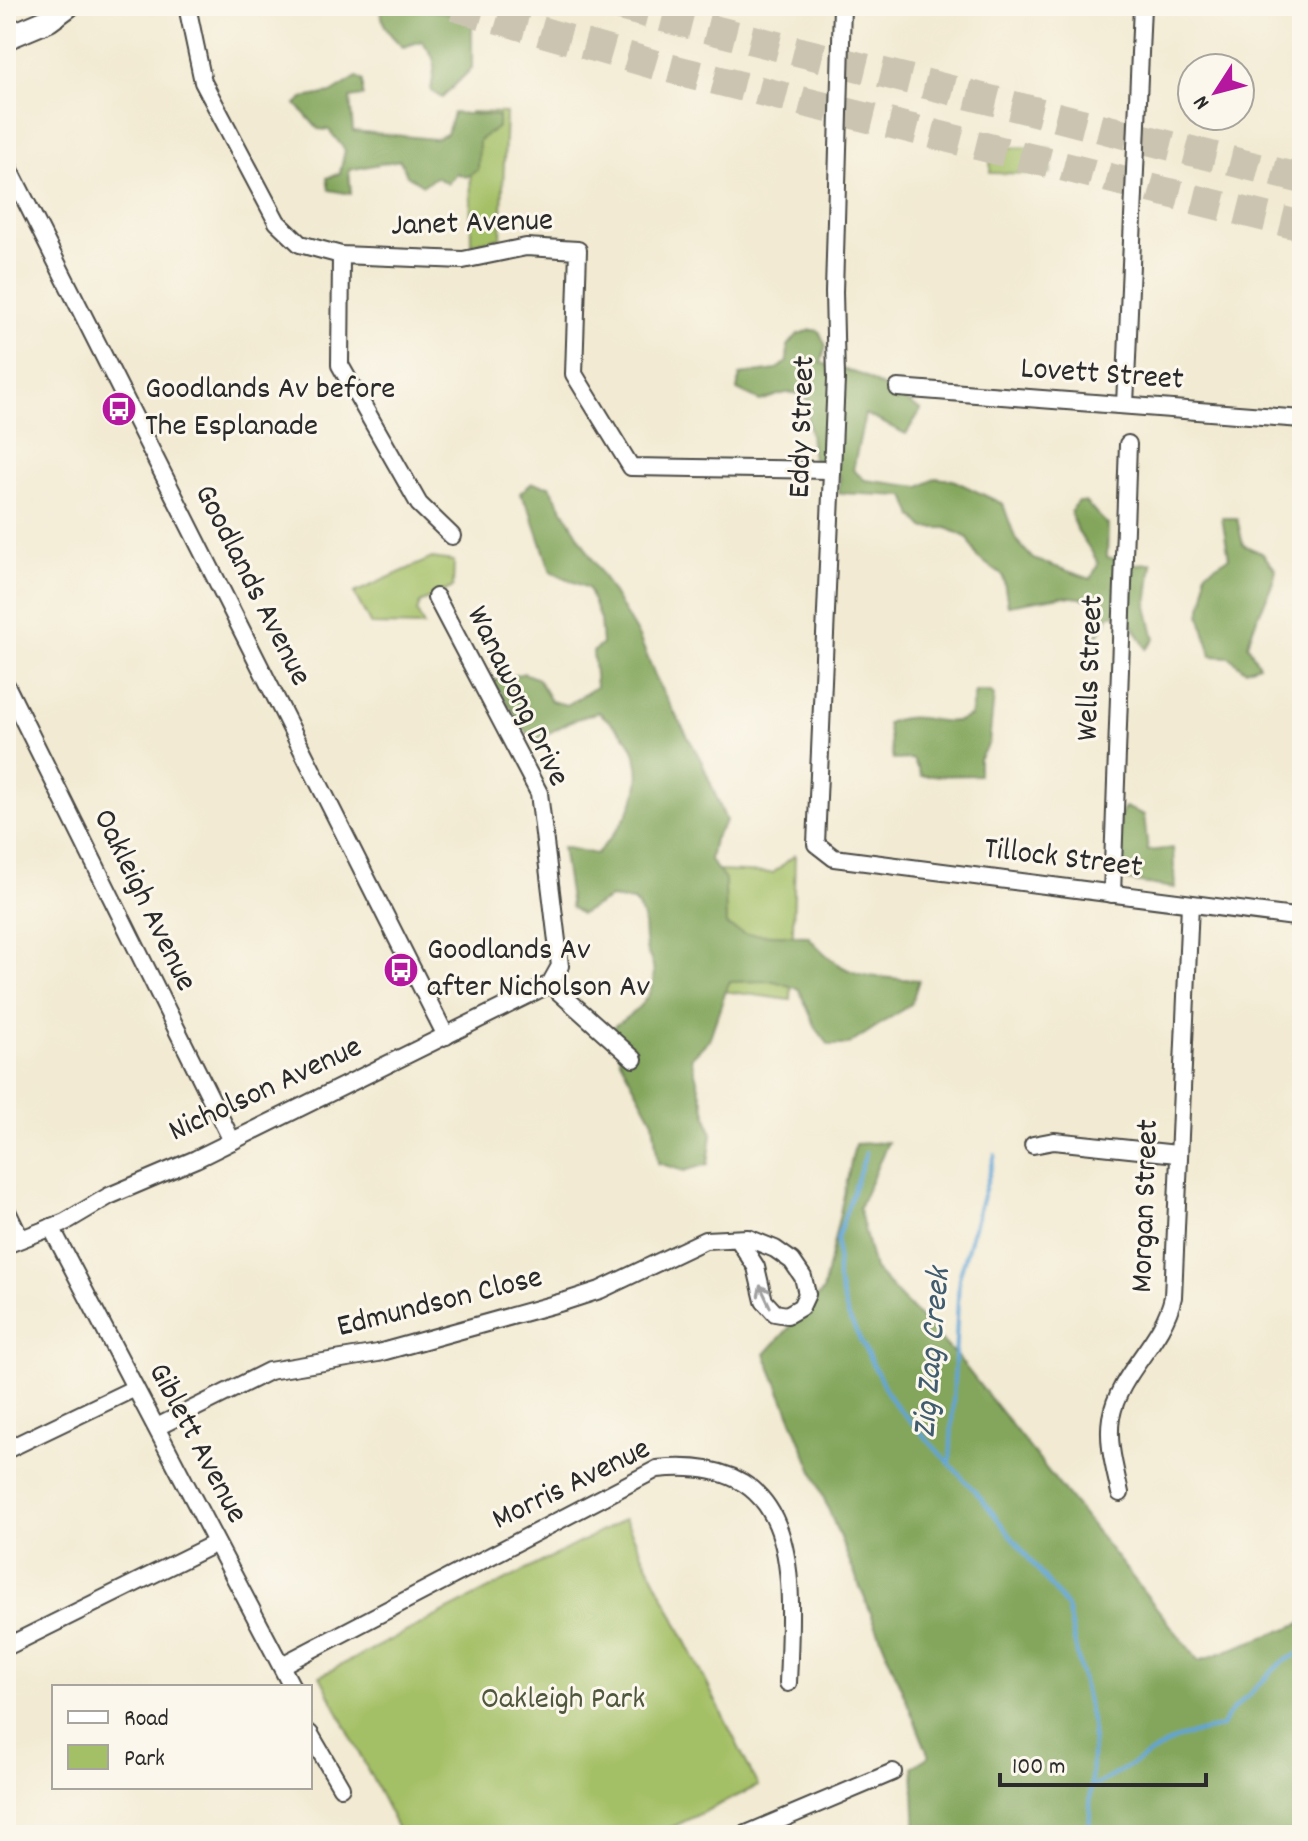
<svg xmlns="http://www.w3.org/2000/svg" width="1308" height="1841" viewBox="0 0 1308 1841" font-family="Dekko,sans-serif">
<rect width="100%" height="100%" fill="#fbf7ec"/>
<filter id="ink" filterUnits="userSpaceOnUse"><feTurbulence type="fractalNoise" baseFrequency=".0125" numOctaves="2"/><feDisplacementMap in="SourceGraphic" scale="16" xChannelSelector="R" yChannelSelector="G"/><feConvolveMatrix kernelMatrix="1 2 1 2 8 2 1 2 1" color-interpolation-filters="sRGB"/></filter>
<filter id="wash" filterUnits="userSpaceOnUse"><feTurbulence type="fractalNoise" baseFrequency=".006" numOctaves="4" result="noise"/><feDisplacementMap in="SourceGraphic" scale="32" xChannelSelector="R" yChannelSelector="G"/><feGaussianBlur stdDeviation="1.8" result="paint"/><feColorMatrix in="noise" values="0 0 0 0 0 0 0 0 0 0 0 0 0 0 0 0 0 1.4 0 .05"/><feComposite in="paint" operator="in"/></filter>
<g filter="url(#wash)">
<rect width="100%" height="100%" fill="#f2ead2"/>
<g fill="#a4c066" stroke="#687648" stroke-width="2">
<path d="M470,112L506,113L501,237L471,244Z"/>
<path d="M991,147L1051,148V174L990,173Z"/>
<path d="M432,558L454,561L453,587L420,603L417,612L424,626L371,625L354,593Z"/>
<path d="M795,855L791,1000L707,989L716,871L773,873Z"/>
<path d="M625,1519L758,1786L656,1835H401L320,1676Z"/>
</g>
<g fill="#83a65b" stroke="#576843" stroke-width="2">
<path d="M381,6C406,6 426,10 451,13L457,6H483L472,29V68L442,98L431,91C434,64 440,64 422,41L403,47C389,34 381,26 381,6Z"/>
<path d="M357,77L363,81V96L350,98L353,131L434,139L447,134L453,113L498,116V127L479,140L478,170L466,177L456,173L448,184L436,177L423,185L407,175L400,160L349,170L351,194L329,190L327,178L340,173L345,150L329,130L318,129L296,104L303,98L331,93Z"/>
<path d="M812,330L819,331L826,346L821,363L862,375L921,410L906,434L865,414L853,470L865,480L920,487L936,478L953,480L1003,504L1016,540L1033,559L1091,579L1098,564C1090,544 1075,535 1071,512L1077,502H1085L1108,525L1107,557L1134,564L1152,563L1147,607L1155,639L1146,649C1138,634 1130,612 1110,615L1098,636L1091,599L1062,596L1008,605L1003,576L977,557L968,538L947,528H924L913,516L905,496L839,493L840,475L813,459L808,418L810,403C795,385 780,395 760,401L737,390L740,375L776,370L787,362L788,346L798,334Z"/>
<path d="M532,483L549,486L639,637L659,685L702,762L726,821L714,839L710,860L725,880L726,925L744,934L808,936C845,980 864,976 919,980L911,1004L848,1045H829L816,1028L799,989L774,981L729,982L709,1040L691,1058L712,1134L708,1164L684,1171L658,1163L653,1121L620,1060L614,1026C636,1012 658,995 653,966C652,960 647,954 646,948C642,925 649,923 634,901L610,898L581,914L571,907L562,847L596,854C624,825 654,785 630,743C624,732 608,721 599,712L571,721L533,742L493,681L524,673L538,679L551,701L567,705L596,687L593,652L602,644L600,620L588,588L551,572L531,513L520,493Z"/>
<path d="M1222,518H1237L1243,545L1262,553L1276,570C1271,597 1254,617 1248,645L1259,665L1245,670L1229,657L1211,656L1200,614L1205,597V572L1229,557Z"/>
<path d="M975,692H991L994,696L989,743L979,759V775L921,776L913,759L893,760L887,723C922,707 941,732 970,716Z"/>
<path d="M1125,807L1144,815L1148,851L1173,848L1175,888L1127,881L1119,872L1120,817Z"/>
<path d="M888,1142L859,1208L874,1269L959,1359L1199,1661L1302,1623V1835H916L913,1767L929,1756L765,1354L823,1291L855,1144Z"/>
</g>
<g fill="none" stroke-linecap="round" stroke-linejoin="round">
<g stroke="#60a5d5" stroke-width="4">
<path d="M866,1153L837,1239L838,1281L848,1316L891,1400L981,1498L1067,1607L1093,1730L1089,1835"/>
<path d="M950,1463L959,1278L995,1155"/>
<path d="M1091,1788L1178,1738L1222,1726L1227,1716L1282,1662L1300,1653"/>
</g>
</g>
</g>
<g filter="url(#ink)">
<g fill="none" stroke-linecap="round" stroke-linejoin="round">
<g stroke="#cac4b1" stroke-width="30" stroke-dasharray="30 15" stroke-linecap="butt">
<path d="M454,6L656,65L1302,226"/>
<path d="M619,6L1302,179"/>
</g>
<defs>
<g id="street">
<path d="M187,6L203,82L277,222L300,244L341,255L463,260L526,247L578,250L574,374L631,467L831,470"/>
<path d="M842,6L834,292L836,379L816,844L834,858L1302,918"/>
<path d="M6,162L446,1036"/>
<path d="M341,255L340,365L419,504L452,536"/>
<path d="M898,388L1302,419"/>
<path d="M1125,405L1142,6"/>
<path d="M6,685L232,1141"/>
<path d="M1112,894L1128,444"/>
<path d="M550,984L634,1059"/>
<path d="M1033,1145L1054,1141L1177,1154"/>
<path d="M6,1209L20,1238"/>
<path d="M51,1227L292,1687"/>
<path d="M6,1245L65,1222L109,1196L196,1159L550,984L560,966L539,793L436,597"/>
<path d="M157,1427L269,1371L378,1353L566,1301L600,1290L705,1240L748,1238L775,1249L792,1261L803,1277L807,1294L801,1307L787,1315L775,1313L764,1301L756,1267L738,1239"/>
<path d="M6,1450L135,1388"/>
<path d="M1120,1493C1115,1469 1107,1443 1111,1418C1119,1372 1163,1343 1173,1297L1190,904"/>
<path d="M6,1647L216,1543"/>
<path d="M282,1665L657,1469C805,1454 792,1578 788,1683"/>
<path d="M310,1734L341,1787"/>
<path d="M744,1835L893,1772"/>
</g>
<path id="secondary" d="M6,38L49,20L68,6"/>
</defs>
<use href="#street" stroke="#494844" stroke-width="20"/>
<use href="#secondary" stroke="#494844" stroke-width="26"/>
<use href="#street" stroke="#fff" stroke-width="16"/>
<use href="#secondary" stroke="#fff" stroke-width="22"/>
</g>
<defs><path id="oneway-shaft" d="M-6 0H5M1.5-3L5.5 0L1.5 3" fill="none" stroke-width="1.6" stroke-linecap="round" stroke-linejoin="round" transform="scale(2)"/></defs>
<use stroke="#a0a0a0" href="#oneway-shaft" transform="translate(765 1296) rotate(-115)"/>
</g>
<defs>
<symbol id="bus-disc" viewBox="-11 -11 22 22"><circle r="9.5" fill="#b5179e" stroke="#fbf7ec"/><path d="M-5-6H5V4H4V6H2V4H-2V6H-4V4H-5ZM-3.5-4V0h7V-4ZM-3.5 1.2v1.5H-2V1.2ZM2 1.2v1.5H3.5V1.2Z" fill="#fff"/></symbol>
</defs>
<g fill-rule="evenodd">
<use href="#bus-disc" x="99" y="389" width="40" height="40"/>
<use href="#bus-disc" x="381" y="950" width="40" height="40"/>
</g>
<g text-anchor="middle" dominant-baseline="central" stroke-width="6" stroke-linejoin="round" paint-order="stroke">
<g font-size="32" fill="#2b2b2b" stroke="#fbf7ec">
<text transform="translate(472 225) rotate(-2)">Janet Avenue</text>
<text transform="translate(1102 376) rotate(4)">Lovett Street</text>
<text transform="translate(804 427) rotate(-88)">Eddy Street</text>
<text transform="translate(251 586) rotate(63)">Goodlands Avenue</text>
<text transform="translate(1092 668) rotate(-88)">Wells Street</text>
<text transform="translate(516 697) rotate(64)">Wanawong Drive</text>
<text transform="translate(1063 860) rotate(7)">Tillock Street</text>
<text transform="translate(143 901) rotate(64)">Oakleigh Avenue</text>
<text transform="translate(266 1091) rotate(-25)">Nicholson Avenue</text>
<text transform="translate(1147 1206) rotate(-88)">Morgan Street</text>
<text transform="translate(440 1304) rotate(-14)">Edmundson Close</text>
<text transform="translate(196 1444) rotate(62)">Giblett Avenue</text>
<text transform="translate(572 1486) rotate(-26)">Morris Avenue</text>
</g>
<g font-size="32" fill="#2b2b2b" stroke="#fbf7ec" text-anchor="start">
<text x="145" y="391">Goodlands Av before<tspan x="145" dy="37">The Esplanade</tspan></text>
<text x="427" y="952">Goodlands Av<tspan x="427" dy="37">after Nicholson Av</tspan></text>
</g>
<g font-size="32" fill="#4f583d" stroke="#fbf7ec">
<text x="563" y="1701">Oakleigh Park</text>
</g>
<g font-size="34" font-style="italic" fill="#405c6f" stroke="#fbf7ec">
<text transform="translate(934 1353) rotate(-85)">Zig Zag Creek</text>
</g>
</g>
<rect width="1308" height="1841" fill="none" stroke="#fbf7ec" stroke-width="32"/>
<rect x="52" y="1685" width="260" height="104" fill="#fbf7ec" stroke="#a8a59f" stroke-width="2"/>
<rect x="68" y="1711" width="40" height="12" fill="#ffffff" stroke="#a8a59f" stroke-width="2"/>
<text x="124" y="1725" font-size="24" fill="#2b2b2b">Road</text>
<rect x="68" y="1745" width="40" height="24" fill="#a4c066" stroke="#a8a59f" stroke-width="2"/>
<text x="124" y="1765" font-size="24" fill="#2b2b2b">Park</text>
<g transform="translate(1216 92) rotate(234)"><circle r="38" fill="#fbf7ec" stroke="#a8a59f" stroke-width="2"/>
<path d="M0-6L14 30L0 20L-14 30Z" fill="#b5179e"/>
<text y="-12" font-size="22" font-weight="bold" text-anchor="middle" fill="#2b2b2b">N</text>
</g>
<path d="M1000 1773v12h206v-12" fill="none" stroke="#2b2b2b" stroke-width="4"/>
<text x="1012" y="1773" font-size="24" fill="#2b2b2b" stroke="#fbf7ec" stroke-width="6" paint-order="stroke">100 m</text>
</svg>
